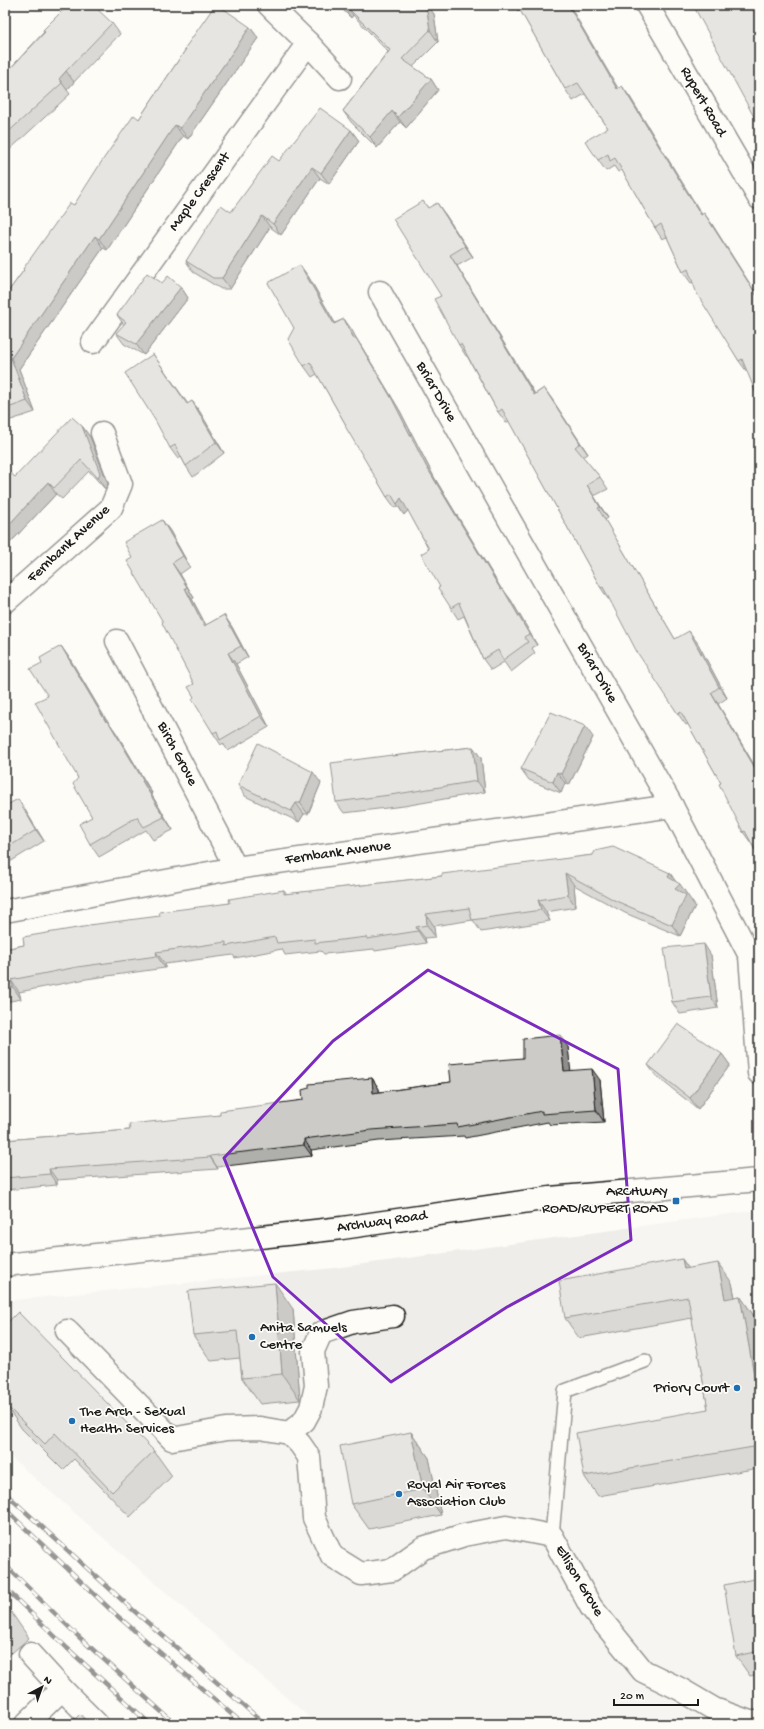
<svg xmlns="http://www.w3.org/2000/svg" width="764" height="1729" viewBox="0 0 764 1729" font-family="'Gochi Hand',sans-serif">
<rect width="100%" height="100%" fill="#fdfcf7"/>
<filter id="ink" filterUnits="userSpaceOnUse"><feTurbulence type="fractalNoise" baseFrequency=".025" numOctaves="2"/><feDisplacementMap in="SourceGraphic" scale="8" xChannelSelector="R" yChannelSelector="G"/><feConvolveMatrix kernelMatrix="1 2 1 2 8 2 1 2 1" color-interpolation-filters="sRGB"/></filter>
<g filter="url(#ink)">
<path fill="#eeede9" d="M759,1210V1724H317L5,1452V1301L335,1268Z"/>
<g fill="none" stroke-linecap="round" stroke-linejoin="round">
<defs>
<path id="lane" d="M552,1536L565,1391L645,1361"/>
<g id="street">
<path d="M269,5L308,43L340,78"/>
<path d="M380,292L672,806L750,956L759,1073"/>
<path d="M93,342L308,43"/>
<path d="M5,602L111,508L121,484L102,433"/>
<path d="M117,641L236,868"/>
<path d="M5,911L236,868L672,806"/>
<path d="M67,1331L172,1439L226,1429L260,1428L289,1433L300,1444L309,1457L314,1518L332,1556L361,1574L392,1570L423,1548L464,1535L506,1527L552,1536L591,1607L643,1671L680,1689L714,1709L750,1722H759"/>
<path d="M289,1433L304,1421L311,1408L316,1386L313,1351L321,1333L353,1322L393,1316"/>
<path d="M30,1654L62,1689L97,1724"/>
<path d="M26,1724L62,1689"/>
</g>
<g id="secondary">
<path d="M647,5L759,198"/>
<path d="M5,1265L342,1228L550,1198L759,1180"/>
</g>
</defs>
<use href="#lane" stroke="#1c1c1c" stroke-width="16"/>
<use href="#street" stroke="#1c1c1c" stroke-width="25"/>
<use href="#secondary" stroke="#1c1c1c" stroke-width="25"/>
<use href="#lane" stroke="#fdfcf7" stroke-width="13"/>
<use href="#street" stroke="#fdfcf7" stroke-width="22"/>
<use href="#secondary" stroke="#fdfcf7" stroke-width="22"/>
<defs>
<g id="rail">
<path d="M5,1493L133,1610L265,1724"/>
<path d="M5,1509L114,1613L243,1724"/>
<path d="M5,1565L78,1636L175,1724"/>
<path d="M5,1588L67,1648L150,1724"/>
</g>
</defs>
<use href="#rail" stroke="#1c1c1c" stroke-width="4.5"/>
<use href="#rail" stroke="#fdfcf7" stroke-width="3" stroke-dasharray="9" stroke-linecap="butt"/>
</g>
<g fill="#afafac" stroke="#1c1c1c">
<path d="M116,5H147L117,7Z"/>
<path d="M338,5H427L434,14L438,42L413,67L431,79L438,90L406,128L400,122L377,148L351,122L343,111L388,52L353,15L351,18Z"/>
<path d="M514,5H569L618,89L630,97L701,214L712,224L747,372L739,361L693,282L691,283L683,272L667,237L662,239L655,228L622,170L618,172L614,166L606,171L598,160L608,128L585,94L573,101L565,89L520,10L518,11Z"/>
<path d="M112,23L120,34L74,82L67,90L70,94L5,154V74L44,32L43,30Z"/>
<path d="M250,27L258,38L188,139L183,136L107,250L103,248L19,369L35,412L5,422V296L24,270L23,269L74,205L139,119L186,49L185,48Z"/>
<path d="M351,130L359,141L329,184L320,178L281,235L270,227L230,289H221L193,272L186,261L279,161Z"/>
<path d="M423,201L428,208L445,214L473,257L457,266L535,394L544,388L588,454L583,457L600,477L608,489L594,496L608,518L605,520L675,639L697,642L727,698L718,704L759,773V857L751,843L743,832L721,783L688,724L686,725L678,714L610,599H608L601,588L509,421L506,423L498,412L467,356H466L459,345L441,296Z"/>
<path d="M308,276L335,323L344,319L363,349L400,411L434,477L502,590L511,600L537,645L532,648L535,653L511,672L504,662L491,670L483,659L464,616L458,619L451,608L440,587L429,549L408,510L404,515L398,506L395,508L387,497L317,374L312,377L304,366L294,328Z"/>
<path d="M162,283L181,287L188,298L144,355L124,344L116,333L124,325L117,315Z"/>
<path d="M153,354L188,404L192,401L200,412L224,453L193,477L186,466L181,457L178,459L170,448Z"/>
<path d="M82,426L90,437L108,484L105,489L89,471L62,499L56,494L8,545L5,541V476L15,477Z"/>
<path d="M162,520L170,531L190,567L180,574L194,598L192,599L206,625L224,615L232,627L248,657L236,664L269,727L228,751L223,743L221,745L213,733L194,697V684L163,622Z"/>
<path d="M61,646L70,659L107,721H108L117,734L152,793L151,794L173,830L153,840L146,830L99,857L90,844L92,817L48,696L42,663Z"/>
<path d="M593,737L569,785L565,783L561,793L529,780L521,769Z"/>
<path d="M473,747L481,758L485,792L404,806L344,813L336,802L392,755L393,756Z"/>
<path d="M321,783L308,814H304L299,822L245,796L238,785Z"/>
<path d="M5,806L25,810L44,841L5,865Z"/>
<path d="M593,855L670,873L675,881L688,896H687L695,906L680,936L625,913L574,885L576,907L546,912L550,921L481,932L473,920L434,926L435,937L425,938L426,943L375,951L374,949L324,954L321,951L285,955L282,949L235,958L233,955L165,964V968L86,979L19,992L21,999L5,1002V949L24,945L160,916L230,903L284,890L287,894L442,876Z"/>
<path d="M711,955L718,1008L680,1014L672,1002Z"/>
<path d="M568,1047L570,1070L600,1080L604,1122L550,1125L548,1122L465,1138L464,1136L379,1141L311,1150L312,1156L217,1167L218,1169L57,1180V1185L5,1190V1140L130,1130L220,1115L303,1100L372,1078L379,1089V1092L451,1082L523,1058Z"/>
<path d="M722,1054L730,1065L698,1109L656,1076L648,1065Z"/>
<path d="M682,1259L688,1269L732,1283L735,1297L740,1296L754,1316L759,1347V1468L598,1496L584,1476L708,1409L692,1318L579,1338L565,1318Z"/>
<path d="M293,1309L300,1400L260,1404L242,1378L240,1358L211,1361L193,1335Z"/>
<path d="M5,1325L154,1451L172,1476L130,1517L74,1459L63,1470L22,1429L5,1404L9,1393L5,1389Z"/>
<path d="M411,1432L429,1458L441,1515L369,1529L351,1504Z"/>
<path d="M759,1578V1674L750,1676L736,1656Z"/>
<path d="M5,1606L11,1612L29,1638L5,1659Z"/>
</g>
<g fill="#8f8e8c" stroke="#1c1c1c">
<path d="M344,5H345L353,15L351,18L343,6Z"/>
<path d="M426,5H427L434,14L438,42L430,30Z"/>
<path d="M568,5H569L625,100L617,89Z"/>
<path d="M250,27L258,38L188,139L180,128Z"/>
<path d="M66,71L74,82L67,90L59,79Z"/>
<path d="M431,79L438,90L406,128L398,117Z"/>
<path d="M622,86L630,97L709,226L701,215Z"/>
<path d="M392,111L400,122L377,148L370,137Z"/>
<path d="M175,125L183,136L107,250L99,239Z"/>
<path d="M351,130L359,141L329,184L321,173Z"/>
<path d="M5,162L8,166L5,169Z"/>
<path d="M312,167L320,178L281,235L273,224Z"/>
<path d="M437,203L445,214L473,257L465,246Z"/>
<path d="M704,213L712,224L759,298V299Z"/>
<path d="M262,216L270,227L230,289L222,278Z"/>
<path d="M95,236L103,248L19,369L35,412L27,401L11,358Z"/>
<path d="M450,255L457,266L542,406L534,395Z"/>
<path d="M300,265L308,276L342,335L334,324Z"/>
<path d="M181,287L188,298L144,355L136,344Z"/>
<path d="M344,319L352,330L362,350L354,339Z"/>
<path d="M356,338L363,349L400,411L434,477L509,602L501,590L426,466Z"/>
<path d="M544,388L552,399L588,454L580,443Z"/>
<path d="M192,401L200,412L224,453L216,442Z"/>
<path d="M82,426L90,437L108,484L105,489L98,478Z"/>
<path d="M48,482L56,494L8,545L5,540V529Z"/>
<path d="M587,485L608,518L600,507Z"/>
<path d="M401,498L409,509L404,515L397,504Z"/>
<path d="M162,520L170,531L190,567L183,556Z"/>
<path d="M172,563L180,574L194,598L187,587Z"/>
<path d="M185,588L192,599L212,637L204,626Z"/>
<path d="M503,589L511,600L537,645L529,634Z"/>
<path d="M224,615L232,627L248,657L241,646Z"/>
<path d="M689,631L697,642L727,698L719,687Z"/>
<path d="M61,646L70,659L115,735L106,722Z"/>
<path d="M228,653L236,664L269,727L261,716Z"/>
<path d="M711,693L718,704L759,773V775Z"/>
<path d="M108,721L117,734L152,793L143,780Z"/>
<path d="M585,726L593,737L569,785L561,774Z"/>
<path d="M473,747L481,758L485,792L477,781Z"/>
<path d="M313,772L321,783L308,814L300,803Z"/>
<path d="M557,772L565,783L561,793L553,782Z"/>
<path d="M142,781L151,794L173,830L164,817Z"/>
<path d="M18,799L25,810L44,841L36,830Z"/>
<path d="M296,803L304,814L299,822L291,811Z"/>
<path d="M565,873L574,885L576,907L568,895Z"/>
<path d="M670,873L678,885L680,884L695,906L680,936L672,925L675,889L668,877Z"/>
<path d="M538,900L546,912L550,921L541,910Z"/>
<path d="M426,914L434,926L435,937L427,925Z"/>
<path d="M416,927L425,938L426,943L418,931Z"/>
<path d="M704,944L711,955L718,1008L711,997Z"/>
<path d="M156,952L165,964V968L157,956Z"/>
<path d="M11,980L19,992L21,999L13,987Z"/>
<path d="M560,1035L568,1047L572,1082L564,1071Z"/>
<path d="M722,1054L730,1065L698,1109L690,1098Z"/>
<path d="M592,1069L600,1080L604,1122L596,1110Z"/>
<path d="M372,1078L379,1089L380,1104L373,1093Z"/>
<path d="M304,1139L311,1150L312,1156L304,1145Z"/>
<path d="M210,1156L217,1167L218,1169L210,1157Z"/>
<path d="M49,1169L57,1180V1185L50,1174Z"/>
<path d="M682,1259L696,1279L684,1269Z"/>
<path d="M718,1263L732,1283L739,1319L725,1299Z"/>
<path d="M275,1283L293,1309L300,1400L282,1374Z"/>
<path d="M740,1296L754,1316L759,1347V1396L757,1392Z"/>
<path d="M411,1432L429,1458L441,1515L423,1489Z"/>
</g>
<g fill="#cccbc8" stroke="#1c1c1c">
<path d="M68,5H93L112,23L66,71L59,79L62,83L5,135V74L45,32L43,30Z"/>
<path d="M215,5H218L250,27L180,128L175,125L99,239L95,236L11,358L27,401L5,409V337L7,336L5,335V296L24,270L23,269L70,203L74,205L102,161L134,115L139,119L186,49L185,48Z"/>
<path d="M345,5H426L430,30L402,59L431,79L398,117L392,111L370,137L343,111L390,50Z"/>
<path d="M517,5H568L617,89L622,86L701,215L704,213L759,299V401L742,359L739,361L697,294L688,269L683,272L661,224L655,228L615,158L610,161L608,154L598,160L585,141L608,128L578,83L565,89Z"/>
<path d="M693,5H759V126Z"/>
<path d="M320,108L351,130L321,173L312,167L273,224L262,216L222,278H213L186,261L221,205L231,212L272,156L279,161Z"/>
<path d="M423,201L428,208L437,203L465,246L450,255L534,395L544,388L580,443L575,447L600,477L587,485L600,507L598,508L675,639L689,631L719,687L711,693L759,775V778L757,779L759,782V857L745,831L743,832L719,784L721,783L681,712L678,714L637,652L603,587L601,588L502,409L498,412L461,344L459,345L434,299L441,296L393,219Z"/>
<path d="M300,265L334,324L344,319L354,339L356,338L392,399L426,466L501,590L503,589L529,634L524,637L528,642L503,660L498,650L483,659L459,603L451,608L438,588L440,587L421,554L429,549L401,498L397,504L391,494L387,497L345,426L346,425L310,362L304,366L288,339L294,328L268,283Z"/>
<path d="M147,273L162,283L168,276L181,287L136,344L116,333L126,322L117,315Z"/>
<path d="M153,354L187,404L192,401L216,442L186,466L175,445L170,448L155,420L125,373Z"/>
<path d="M72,417L82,426L100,473L98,478L81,460L54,488L48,482L5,529V476L9,472L15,477Z"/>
<path d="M162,520L183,556L172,563L187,587L185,588L204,626L224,615L241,646L228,653L261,716L220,740L217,731L213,733L192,699L194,697L188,687L194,684L162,623L163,622L127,561L132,558L124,542Z"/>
<path d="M61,646L106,722L108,721L143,780L142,781L164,817L144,827L137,817L90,844L79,824L92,817L73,784L78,778L35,702L48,696L30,669L42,663L40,658Z"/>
<path d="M551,712L585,726L561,774L557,772L553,782L521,769Z"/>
<path d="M258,743L313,772L300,803H296L291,811L238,785Z"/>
<path d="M473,747L477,781L397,794L336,802L331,763L392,755V756Z"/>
<path d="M18,799L36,830L5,849V806Z"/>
<path d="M613,847L670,873L668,877L680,884L675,889L686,895L672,925L616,901L565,873L568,895L538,900L541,910L472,920L469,908L426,914L427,925L416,927L418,931L367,939V937L315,943V939L277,943L275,937L226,946V942L156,952L157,956L77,967L11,980L13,987L5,989V949L24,945L23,937L89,926V925L160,916L159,912L230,903L229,899L284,890V894L442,876V874L593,855L595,851Z"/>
<path d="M704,944L711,997L672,1002L664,948Z"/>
<path d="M678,1024L722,1054L690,1098L648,1065Z"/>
<path d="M560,1035L564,1071L592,1069L596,1110L542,1114V1111L458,1127L457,1124L371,1130L304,1139V1145L210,1156V1157L49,1169L50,1174L5,1178V1140L130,1130L129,1124L220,1115V1111L303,1100L302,1090L309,1088V1084L372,1078L373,1093L451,1082L449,1064L523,1058V1039Z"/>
<path d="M682,1259L684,1269L718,1263L725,1299L740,1296L757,1392L759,1391V1446L584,1476L576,1433L708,1409L688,1297L565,1318L559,1281Z"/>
<path d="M275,1283L282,1374L242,1378L237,1331L193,1335L188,1291Z"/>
<path d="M18,1312L154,1451L112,1492L55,1433L45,1444L5,1404V1402L11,1388L5,1382V1325Z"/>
<path d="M411,1432L423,1489L351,1504L340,1446Z"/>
<path d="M759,1578V1651L736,1656L724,1585Z"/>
<path d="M5,1606L11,1612L5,1617Z"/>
<path d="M80,1714L89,1724H70Z"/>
</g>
</g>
<path d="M0 0H764V1729H0ZM428,970L618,1069L631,1240L507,1307L391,1382L273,1277L224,1158L333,1041Z" fill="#fdfcf7" fill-opacity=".55" fill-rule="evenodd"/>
<path fill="none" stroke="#7b2cbf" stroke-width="3" stroke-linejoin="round" d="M428,970L618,1069L631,1240L507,1307L391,1382L273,1277L224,1158L333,1041Z"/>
<g fill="#1f6fb2" stroke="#fdfcf7" stroke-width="1.5">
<rect x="672" y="1197" width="8" height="8" rx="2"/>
<circle cx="252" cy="1337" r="4"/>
<circle cx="737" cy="1388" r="4"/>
<circle cx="72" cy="1421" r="4"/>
<circle cx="399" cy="1494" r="4"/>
</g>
<g text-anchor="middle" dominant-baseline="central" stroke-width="3.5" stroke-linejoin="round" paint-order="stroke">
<g font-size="15" fill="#1c1c1c" stroke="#fdfcf7">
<text transform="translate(703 102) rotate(60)">Rupert Road</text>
<text transform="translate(200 192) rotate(-54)">Maple Crescent</text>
<text transform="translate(436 392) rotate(60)">Briar Drive</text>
<text transform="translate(69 544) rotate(-43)">Fernbank Avenue</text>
<text transform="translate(597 673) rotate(60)">Briar Drive</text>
<text transform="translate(177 754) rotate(62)">Birch Grove</text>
<text transform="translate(338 853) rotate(-8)">Fernbank Avenue</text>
<text transform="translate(382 1222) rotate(-8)">Archway Road</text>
<text transform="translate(579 1581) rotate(59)">Ellison Grove</text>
</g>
<g font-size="15" fill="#1c1c1c" stroke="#fdfcf7" text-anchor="start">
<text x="668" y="1192" text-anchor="end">ARCHWAY<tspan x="668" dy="17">ROAD/RUPERT ROAD</tspan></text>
<text x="260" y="1328">Anita Samuels<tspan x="260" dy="17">Centre</tspan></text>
<text x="729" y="1388" text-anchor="end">Priory Court</text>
<text x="80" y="1412">The Arch - Sexual<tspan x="80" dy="17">Health Services</tspan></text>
<text x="407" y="1485">Royal Air Forces<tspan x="407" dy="17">Association Club</tspan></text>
</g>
</g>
<rect width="764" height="1729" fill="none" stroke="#fdfcf7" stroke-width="20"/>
<rect x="10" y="10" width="744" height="1709" fill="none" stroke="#1c1c1c" stroke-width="1.5" filter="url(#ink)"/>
<g transform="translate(42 1687) rotate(41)" stroke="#fdfcf7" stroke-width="3" paint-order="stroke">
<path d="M0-3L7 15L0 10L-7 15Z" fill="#1c1c1c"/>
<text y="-6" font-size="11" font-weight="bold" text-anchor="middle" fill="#1c1c1c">N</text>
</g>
<path d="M614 1699v6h84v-6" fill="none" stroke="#1c1c1c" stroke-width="2"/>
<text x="620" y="1699" font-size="12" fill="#1c1c1c" stroke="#fdfcf7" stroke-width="3" paint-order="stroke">20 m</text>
</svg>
